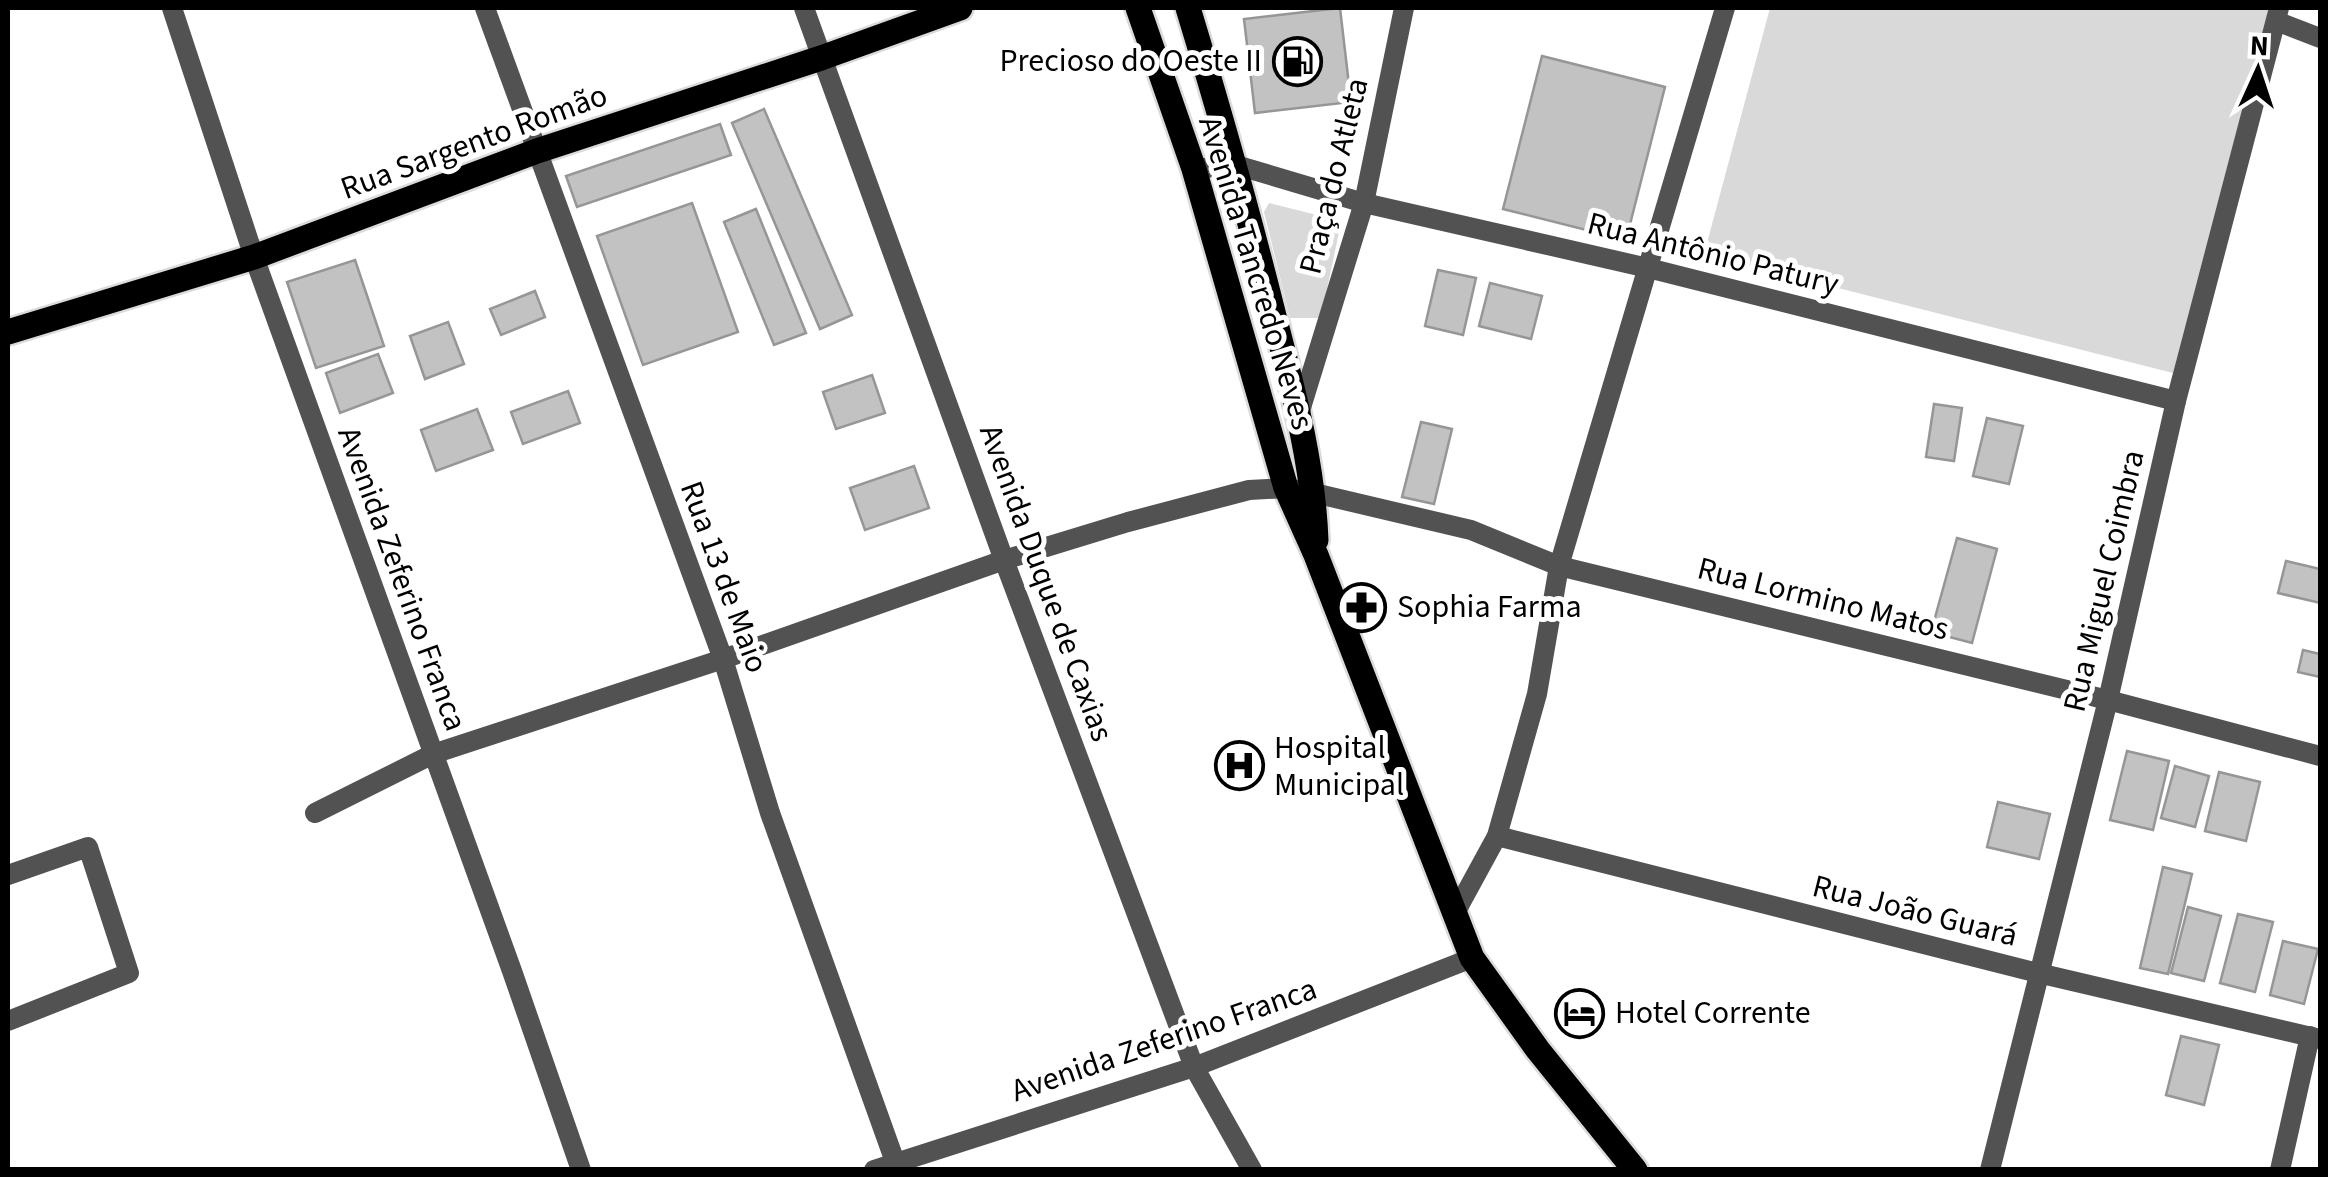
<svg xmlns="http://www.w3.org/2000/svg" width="2328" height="1177" viewBox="0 0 2328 1177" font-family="'Source Sans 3',sans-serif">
<rect width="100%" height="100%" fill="#fff"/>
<g fill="#d9d9d9">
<path d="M1770,8H2269L2173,373L1704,254Z"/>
<path d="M1269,203L1337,220L1339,232L1321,318H1290L1264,212Z"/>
</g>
<g fill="#c2c2c2" stroke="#969696" stroke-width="2.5">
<path d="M1340,8L1351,102L1255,113L1244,19Z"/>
<path d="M1542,56L1665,87L1626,240L1503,209Z"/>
<path d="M764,109L852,315L820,329L732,123Z"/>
<path d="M720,124L731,155L577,207L566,176Z"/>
<path d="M692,203L738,332L643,365L597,236Z"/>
<path d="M756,209L806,333L774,345L724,222Z"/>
<path d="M355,260L384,346L316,368L287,282Z"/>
<path d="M1438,270L1476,278L1463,335L1425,326Z"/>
<path d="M1490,283L1542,296L1531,339L1479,326Z"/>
<path d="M535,291L545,317L501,335L490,309Z"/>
<path d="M448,322L464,364L425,379L410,336Z"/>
<path d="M378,354L393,393L340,413L326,373Z"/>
<path d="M872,375L885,413L836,429L823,392Z"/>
<path d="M568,391L580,423L523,444L511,412Z"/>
<path d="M1934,404L1962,408L1954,461L1926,457Z"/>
<path d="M477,409L493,450L436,471L421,430Z"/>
<path d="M1987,418L2023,426L2009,484L1973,476Z"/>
<path d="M1421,422L1452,429L1434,504L1402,497Z"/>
<path d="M914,466L929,508L865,530L850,488Z"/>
<path d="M1957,538L1997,549L1972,643L1931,632Z"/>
<path d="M2286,561L2320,569V603L2278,593Z"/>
<path d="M2303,650L2320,654V677L2298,672Z"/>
<path d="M2127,751L2169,761L2153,830L2110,820Z"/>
<path d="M2175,766L2209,776L2195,827L2161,818Z"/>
<path d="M2219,772L2260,782L2246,841L2205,831Z"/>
<path d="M1998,802L2050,814L2039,859L1987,847Z"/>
<path d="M2163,867L2192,874L2168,974L2140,968Z"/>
<path d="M2188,907L2221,916L2204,981L2171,973Z"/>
<path d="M2238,914L2273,922L2255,992L2220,983Z"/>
<path d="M2283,941L2318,949L2304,1004L2270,995Z"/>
<path d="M2181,1036L2219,1045L2204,1105L2166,1095Z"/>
</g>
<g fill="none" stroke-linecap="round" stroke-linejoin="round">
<defs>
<g id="primary">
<path d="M1138,8L1194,169L1286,488L1316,555L1472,958L1538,1050L1635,1170"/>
<path d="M1188,8C1219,110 1248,212 1274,316C1293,390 1313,463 1316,540"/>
<path d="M8,332L254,257L537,151L821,58L960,8"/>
</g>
</defs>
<use href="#primary" stroke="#dbdbdb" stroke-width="30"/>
<g stroke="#525252" stroke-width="20">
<path d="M172,8L254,257L512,971L581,1170"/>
<path d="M485,8L723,659L770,813L898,1170"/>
<path d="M804,8L1004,560L1194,1067L1252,1170"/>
<path d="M2276,21L2320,38"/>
<path d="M1194,169L1236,165L1364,203L1648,268L2176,401"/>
<path d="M1299,414L1364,203L1404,8"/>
<path d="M315,813L433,754L723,659L1004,560L1128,522L1249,490L1286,488L1314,493L1471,530L1559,566L2108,700L2320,756"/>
<path d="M1497,836L2038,973L2320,1039"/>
<path d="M8,875L88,847L129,973L8,1021"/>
<path d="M1455,913L1497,836L1537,694L1559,566L1725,8"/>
<path d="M874,1170L1194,1067L1472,958"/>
<path d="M1990,1170L2108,700L2176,401L2279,8"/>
<path d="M2280,1170L2310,1036"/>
</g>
<use href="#primary" stroke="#000" stroke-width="25"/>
</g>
<defs>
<symbol id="fuel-ring" viewBox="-11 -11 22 22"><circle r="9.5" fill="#fff" stroke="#000" stroke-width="1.5"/><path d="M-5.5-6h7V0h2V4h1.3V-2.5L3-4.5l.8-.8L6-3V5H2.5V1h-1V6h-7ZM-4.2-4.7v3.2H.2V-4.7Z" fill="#000"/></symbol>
<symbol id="pharmacy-ring" viewBox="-11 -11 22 22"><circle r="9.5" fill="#fff" stroke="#000" stroke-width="1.5"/><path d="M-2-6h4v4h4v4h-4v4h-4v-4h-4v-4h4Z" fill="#000"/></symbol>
<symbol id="hospital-ring" viewBox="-11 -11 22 22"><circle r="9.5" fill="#fff" stroke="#000" stroke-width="1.5"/><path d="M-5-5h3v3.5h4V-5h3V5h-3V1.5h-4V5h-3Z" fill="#000"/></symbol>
<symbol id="hotel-ring" viewBox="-11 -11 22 22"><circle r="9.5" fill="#fff" stroke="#000" stroke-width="1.5"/><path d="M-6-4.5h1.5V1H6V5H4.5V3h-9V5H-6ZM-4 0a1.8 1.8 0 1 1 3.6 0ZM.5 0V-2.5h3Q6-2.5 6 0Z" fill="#000"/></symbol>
</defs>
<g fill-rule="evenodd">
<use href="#fuel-ring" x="1270" y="34" width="55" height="55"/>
<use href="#pharmacy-ring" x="1334" y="580" width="55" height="55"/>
<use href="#hospital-ring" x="1212" y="738" width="55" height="55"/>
<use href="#hotel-ring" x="1552" y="986" width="55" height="55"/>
</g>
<g text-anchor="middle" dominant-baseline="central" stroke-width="10" stroke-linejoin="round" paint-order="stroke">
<g font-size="32" fill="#000" stroke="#fff" text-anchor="start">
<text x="1262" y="61" text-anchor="end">Precioso do Oeste II</text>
<text x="1397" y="607">Sophia Farma</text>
<text x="1274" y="748">Hospital<tspan x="1274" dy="37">Municipal</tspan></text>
<text x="1615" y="1013">Hotel Corrente</text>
</g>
<g font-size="32" fill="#000" stroke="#fff">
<text transform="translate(474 142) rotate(-20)">Rua Sargento Romão</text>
<text transform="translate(1334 176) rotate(-76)">Praça do Atleta</text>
<text transform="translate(1713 254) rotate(14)">Rua Antônio Patury</text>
<text transform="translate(1256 273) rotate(73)">Avenida Tancredo Neves</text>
<text transform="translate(724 577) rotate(70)">Rua 13 de Maio</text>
<text transform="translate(402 579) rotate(70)">Avenida Zeferino Franca</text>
<text transform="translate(2104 581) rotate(-77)">Rua Miguel Coimbra</text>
<text transform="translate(1046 583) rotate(70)">Avenida Duque de Caxias</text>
<text transform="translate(1823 599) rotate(14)">Rua Lormino Matos</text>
<text transform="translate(1915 911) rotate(14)">Rua João Guará</text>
<text transform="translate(1164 1040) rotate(-19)">Avenida Zeferino Franca</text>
</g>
</g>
<rect width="2328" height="1177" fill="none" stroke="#000000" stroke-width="20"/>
<g transform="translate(2258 70) rotate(3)" stroke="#ffffff" stroke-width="8" paint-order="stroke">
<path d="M0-8L18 38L0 25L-18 38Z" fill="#000000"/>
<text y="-15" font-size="28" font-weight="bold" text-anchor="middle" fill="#000000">N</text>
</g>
</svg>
